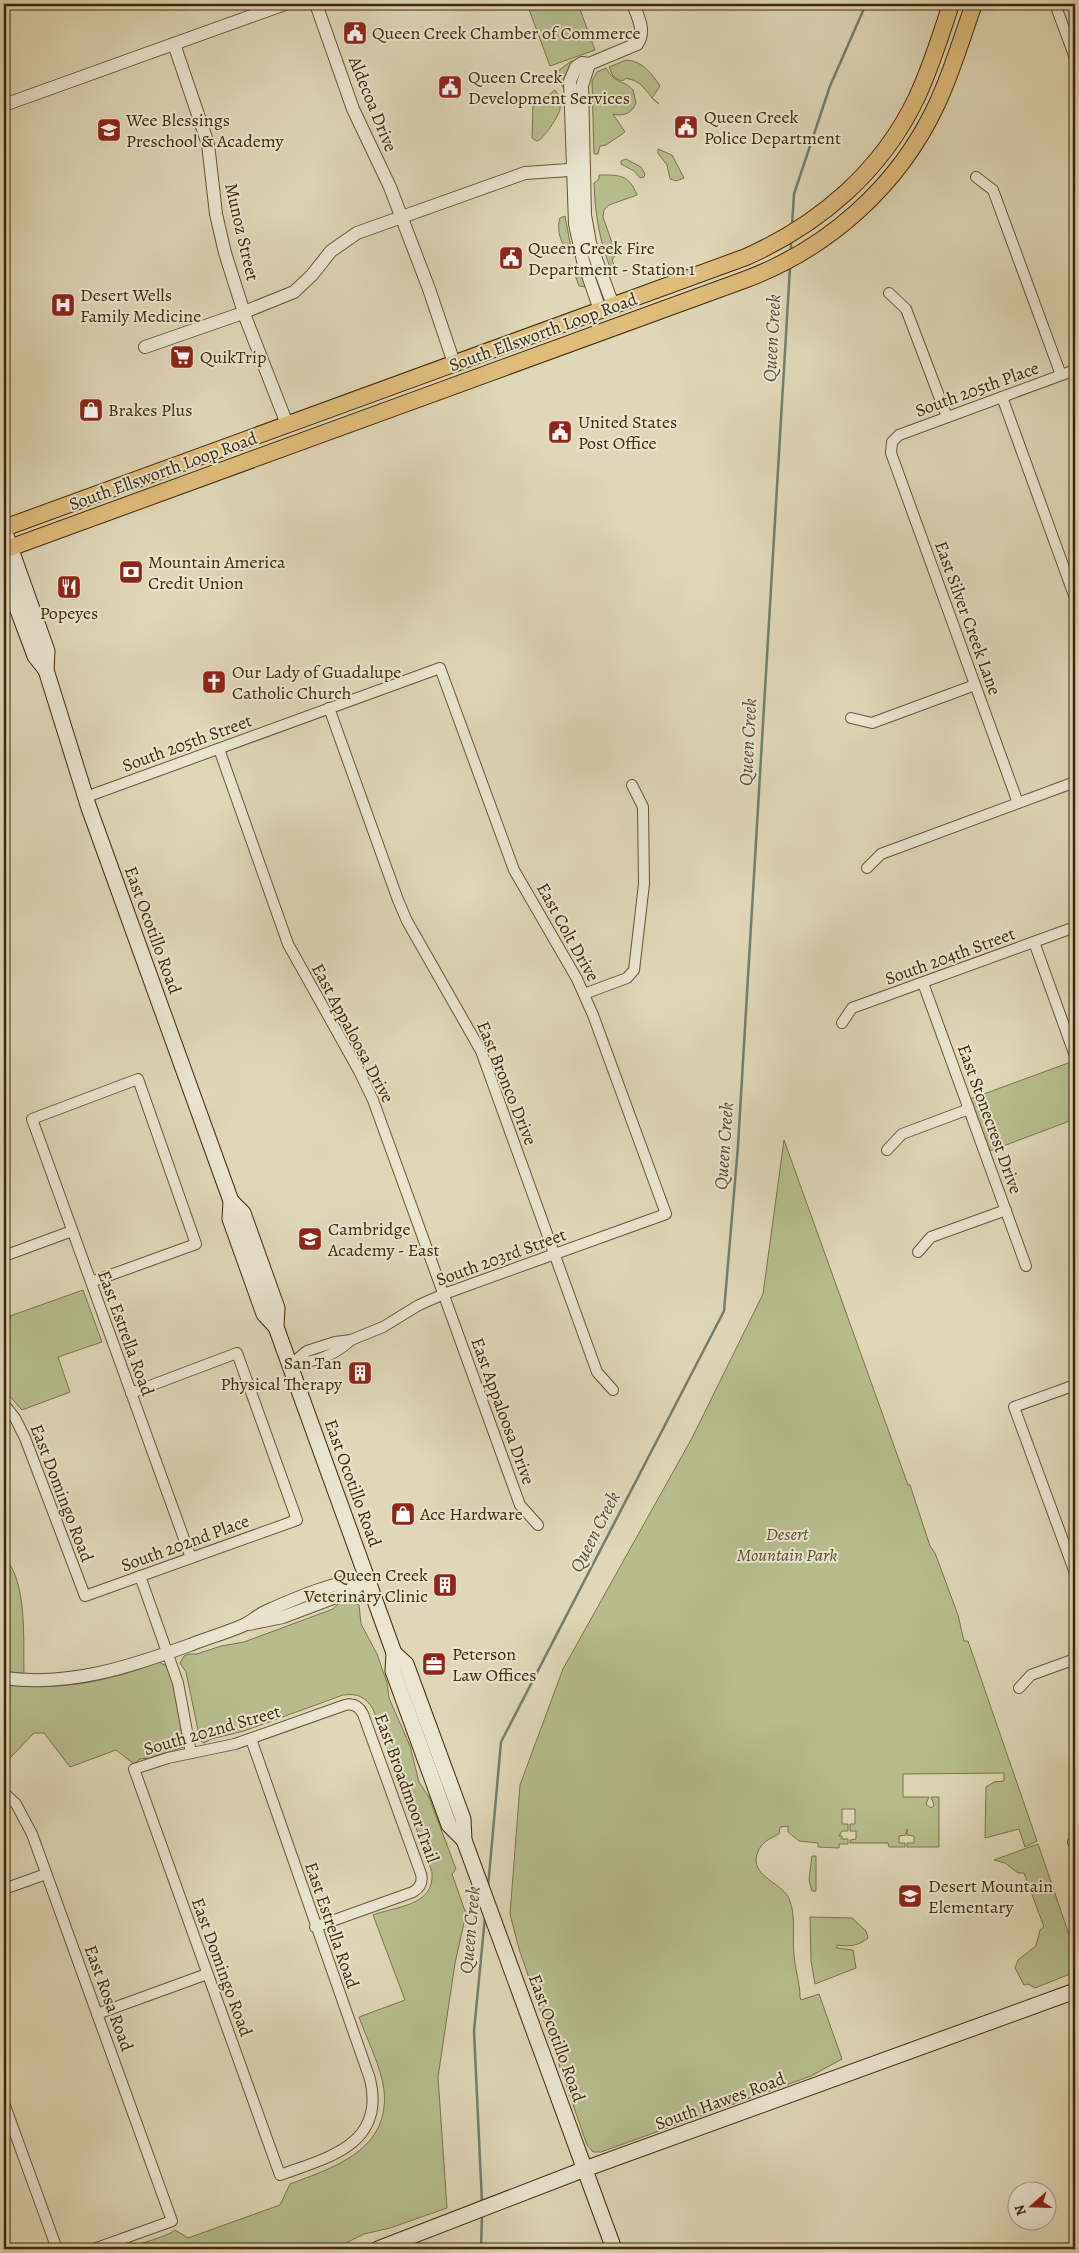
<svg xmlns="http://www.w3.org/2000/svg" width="1079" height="2253" viewBox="0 0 1079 2253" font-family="Alegreya,serif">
<rect width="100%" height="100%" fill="#e0d7b6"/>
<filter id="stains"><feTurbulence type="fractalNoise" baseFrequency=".004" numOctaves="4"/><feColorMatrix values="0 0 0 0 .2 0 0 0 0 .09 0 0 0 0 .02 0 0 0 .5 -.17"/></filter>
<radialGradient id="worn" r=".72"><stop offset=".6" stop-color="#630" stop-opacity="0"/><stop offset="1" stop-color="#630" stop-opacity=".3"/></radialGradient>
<g fill="#b6bd8b" stroke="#7a7248">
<path d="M527,4H578L595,50L550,66Z"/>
<path d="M581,58L567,93L554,74L570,62Z"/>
<path d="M626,60C643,61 652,74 660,86L652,98L659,104C647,96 645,82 629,79C622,77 627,82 619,80L613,76L609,67Z"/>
<path d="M606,68C616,85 623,79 633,90L636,103C632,113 624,117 613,114L625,132L606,145L600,146L598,154H594L592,81L597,72Z"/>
<path d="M555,90C559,95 561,103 560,109C559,116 543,140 537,141L532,138L533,103L546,97Z"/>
<path d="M658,149L672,155L684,178L676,181L670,179L667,165L658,153Z"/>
<path d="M626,159L641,167L645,174L644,177L640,178L634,171L621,164V161Z"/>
<path d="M599,175C619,175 629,174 637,195L609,205L604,210L603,217L616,254L612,260L617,272L613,274C600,245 595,215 594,183L599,179Z"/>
<path d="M565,216L572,253C561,248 556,229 560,218Z"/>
<path d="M569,265L579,267L586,287L579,286L575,275L564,273Z"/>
<path d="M1071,1062L1075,1075V1119L990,1151L970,1099Z"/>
<path d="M784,1140L908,1485H910L930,1546L935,1553L958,1615L964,1641H968L1037,1841L1025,1847L1019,1829L985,1838L986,1787L994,1782L1004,1781V1773L903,1774V1797H929L926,1804L931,1808L934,1805L931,1797H939V1847H907V1843H914V1836L907,1835V1829L906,1835L899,1836V1843H905V1847H889L888,1843H850V1840L856,1839V1831H850V1824H855V1809H842V1824H848V1831H842L839,1836H842V1839H848V1844H839V1848L818,1847V1843L799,1841L788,1832V1826L780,1827L779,1834C769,1839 761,1842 757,1854C750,1878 784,1882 790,1901C796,1918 792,1938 794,1955C795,1969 800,1983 800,1997L801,2000L819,1994L842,2059L811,2076L601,2152H593L587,2145L519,1949L510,1914L520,1785L563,1669L692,1438L763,1294Z"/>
<path d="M83,1290L102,1342L58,1357L70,1392L22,1410L4,1390V1321L11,1318L10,1316Z"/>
<path d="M4,1557C28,1581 23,1643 24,1674L4,1671Z"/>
<path d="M349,1600L359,1605L361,1624L377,1654L387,1683L389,1698L410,1746L419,1782L429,1797L456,1869L452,1874L466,1914L455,1963L438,2077L447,2208L390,2228L364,2234L334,2249H124C137,2244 167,2237 175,2230L188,2238L280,2205L290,2184C335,2167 390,2150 384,2090C381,2066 367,2040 359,2017L405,2000L373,1915C397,1906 435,1906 432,1872L373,1709C366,1697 357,1693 343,1695L244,1731L211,1739L204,1743L197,1738L198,1730L186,1672L180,1663L184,1656L189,1654H197L221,1646L244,1642L333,1609L338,1604Z"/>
<path d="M159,1662L168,1667L174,1684L184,1747L149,1758L140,1759L134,1764L116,1750L70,1767L44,1733H34L9,1759L4,1769V1684C55,1692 112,1681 159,1662Z"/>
<path d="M1038,1844L1075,1952V1972L1035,1988L1028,1984L1024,1985L1015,1968L1018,1960L1036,1946L1040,1930L1044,1927L1024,1873H1018L1005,1863L994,1860Z"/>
<path d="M812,1856H816V1891H812L809,1880Z"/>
<path d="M810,1917L852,1918L866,1931L868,1938C859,1946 848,1947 837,1945V1948L853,1950L856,1968L815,1984L811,1961Z"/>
</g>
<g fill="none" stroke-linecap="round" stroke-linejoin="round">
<g stroke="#727f6c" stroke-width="2.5">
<path d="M792,226L794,194L830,86L866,4"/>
<path d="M791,251V239"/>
<path d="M488,1887L501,1742L724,1311L738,1146L790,267"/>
<path d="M482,2203L474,2031L485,1917"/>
<path d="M481,2249L482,2214"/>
</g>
<defs>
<g id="minor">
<path d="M1055,4L1075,58"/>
<path d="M976,177L993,190L1061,375"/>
<path d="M889,293L906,309L947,417"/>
<path d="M1002,397L1075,598"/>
<path d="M329,708L398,900L407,921L481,1051L597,1372L613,1390"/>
<path d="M851,718L872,723L975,685"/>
<path d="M219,749L288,944L359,1071L373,1100L520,1505L538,1525"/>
<path d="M86,797L440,668L514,870L577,979L593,1015L666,1214L444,1294L419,1305L383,1327L351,1340L335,1342L307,1351L290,1365"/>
<path d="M1018,803L891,453L892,442L899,435L1075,370"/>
<path d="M867,868L881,854L1075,782"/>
<path d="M1034,942L1075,1056"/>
<path d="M923,983L1026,1266"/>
<path d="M584,994L627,978L634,970L644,884L643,807L632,785"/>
<path d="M842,1023L852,1008L1075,927"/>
<path d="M887,1150L902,1134L969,1109"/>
<path d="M918,1252L931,1237L1006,1210"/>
<path d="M4,1256L72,1231"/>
<path d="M91,1282L196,1244L138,1079L32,1119L191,1558"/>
<path d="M291,1365C315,1361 333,1357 351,1340"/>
<path d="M1075,1385L1014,1407L1075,1573"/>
<path d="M4,1404L15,1418L25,1438L85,1596L297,1520L237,1353L131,1393"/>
<path d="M140,1576L178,1683L191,1753"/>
<path d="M1019,1688L1031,1675L1075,1659"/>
<path d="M251,1739L370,2079C386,2145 327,2158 280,2175L134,1769L168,1758L235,1744L345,1705C353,1703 359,1706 363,1714L421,1874C423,1882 420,1888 413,1892L315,1927"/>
<path d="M4,1793L16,1804L32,1834L172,2221L94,2249"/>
<path d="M1073,1842H1075"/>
<path d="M4,1889L46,1874"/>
<path d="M97,2014L207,1974"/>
<path d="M4,2103L57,2249"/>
</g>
<g id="tertiary">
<path d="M316,4L353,109L390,187L429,289L454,363"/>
<path d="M174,44L208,144L216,214L225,253L246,319L287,424"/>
<path d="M589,64L582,86L585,215L590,243L613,305"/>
<path d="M4,105L285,4"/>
<path d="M600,310L583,261L575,224L570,81L576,67L582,63L589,64L637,44C646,31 638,17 633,4"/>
<path d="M145,347L237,315L294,292L312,275L331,251L357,233L525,173L584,169"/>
<path d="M249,1624L283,1617L352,1591L368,1578"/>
<path d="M4,1678C69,1687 129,1667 190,1645C207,1638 226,1633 244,1625C252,1621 258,1615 267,1611C298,1597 334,1582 368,1578"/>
</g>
<g id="secondary">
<path d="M4,530L47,651L46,670L89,808L231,1201L230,1219L264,1314L276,1327"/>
<path d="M4,573L35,656L46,670"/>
<path d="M231,1201L243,1213L277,1308L276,1327L394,1653L393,1671L449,1825L464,1840"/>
<path d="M394,1653L406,1664L463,1819L464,1840L614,2249"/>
<path d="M378,2249L585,2169L1075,1991"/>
</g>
<g id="primary">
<path d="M4,528L746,257C820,224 882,171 917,97C931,67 941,35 951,4"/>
<path d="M4,550L744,280C828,249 899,186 937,104C952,72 962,37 974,4"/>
</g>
</defs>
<use href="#minor" stroke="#665330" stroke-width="12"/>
<use href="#tertiary" stroke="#665330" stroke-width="14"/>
<use href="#secondary" stroke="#3e2704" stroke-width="17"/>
<use href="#primary" stroke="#3e2704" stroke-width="18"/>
<use href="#minor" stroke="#ebe5d0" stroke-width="10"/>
<use href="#tertiary" stroke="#ebe5d0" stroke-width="12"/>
<use href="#secondary" stroke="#ebe5d0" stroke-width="15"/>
<use href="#primary" stroke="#e0bc7b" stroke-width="16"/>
</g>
<defs>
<symbol id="civic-square" viewBox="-11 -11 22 22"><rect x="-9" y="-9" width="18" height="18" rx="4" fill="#8f2418" stroke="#ebe5d0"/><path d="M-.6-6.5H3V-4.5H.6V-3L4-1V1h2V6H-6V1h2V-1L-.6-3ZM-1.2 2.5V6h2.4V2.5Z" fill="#fff"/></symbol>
<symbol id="school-square" viewBox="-11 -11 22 22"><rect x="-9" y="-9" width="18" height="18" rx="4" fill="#8f2418" stroke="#ebe5d0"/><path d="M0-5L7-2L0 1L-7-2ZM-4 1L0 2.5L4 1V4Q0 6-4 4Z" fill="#fff"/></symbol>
<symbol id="hospital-square" viewBox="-11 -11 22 22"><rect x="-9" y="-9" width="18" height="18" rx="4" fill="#8f2418" stroke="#ebe5d0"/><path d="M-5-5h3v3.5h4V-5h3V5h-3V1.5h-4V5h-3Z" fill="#fff"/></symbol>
<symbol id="supermarket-square" viewBox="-11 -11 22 22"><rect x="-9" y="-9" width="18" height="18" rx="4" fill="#8f2418" stroke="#ebe5d0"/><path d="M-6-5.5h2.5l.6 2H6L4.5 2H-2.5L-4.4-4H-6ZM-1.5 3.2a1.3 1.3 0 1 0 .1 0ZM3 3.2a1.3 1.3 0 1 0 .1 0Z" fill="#fff"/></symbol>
<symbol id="shop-square" viewBox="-11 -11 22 22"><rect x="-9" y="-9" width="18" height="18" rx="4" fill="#8f2418" stroke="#ebe5d0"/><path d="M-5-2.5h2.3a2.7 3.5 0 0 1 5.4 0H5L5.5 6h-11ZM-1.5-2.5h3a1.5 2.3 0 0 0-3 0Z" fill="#fff"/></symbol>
<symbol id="bank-square" viewBox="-11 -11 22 22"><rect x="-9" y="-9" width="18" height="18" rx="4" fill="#8f2418" stroke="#ebe5d0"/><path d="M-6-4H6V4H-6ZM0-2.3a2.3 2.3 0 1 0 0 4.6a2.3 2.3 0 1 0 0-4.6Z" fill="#fff"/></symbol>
<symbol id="restaurant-square" viewBox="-11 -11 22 22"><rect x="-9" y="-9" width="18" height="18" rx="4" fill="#8f2418" stroke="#ebe5d0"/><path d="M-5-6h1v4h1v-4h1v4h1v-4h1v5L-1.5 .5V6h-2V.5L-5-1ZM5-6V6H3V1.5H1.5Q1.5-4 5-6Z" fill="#fff"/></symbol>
<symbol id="church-square" viewBox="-11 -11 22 22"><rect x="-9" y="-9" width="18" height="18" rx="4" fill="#8f2418" stroke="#ebe5d0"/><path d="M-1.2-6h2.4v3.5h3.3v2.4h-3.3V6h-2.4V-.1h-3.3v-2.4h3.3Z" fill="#fff"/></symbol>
<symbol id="building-square" viewBox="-11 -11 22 22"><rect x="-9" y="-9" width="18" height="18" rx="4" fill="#8f2418" stroke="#ebe5d0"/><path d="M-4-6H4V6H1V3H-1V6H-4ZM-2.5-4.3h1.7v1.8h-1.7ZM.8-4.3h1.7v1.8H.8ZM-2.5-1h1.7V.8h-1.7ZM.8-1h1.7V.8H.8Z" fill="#fff"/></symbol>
<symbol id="office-square" viewBox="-11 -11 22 22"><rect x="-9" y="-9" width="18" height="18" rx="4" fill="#8f2418" stroke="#ebe5d0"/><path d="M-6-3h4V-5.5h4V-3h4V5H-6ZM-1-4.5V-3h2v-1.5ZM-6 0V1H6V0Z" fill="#fff"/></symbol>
</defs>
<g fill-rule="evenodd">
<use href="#civic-square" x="341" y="19" width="28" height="28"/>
<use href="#civic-square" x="436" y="73" width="28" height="28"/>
<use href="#civic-square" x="672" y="113" width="28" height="28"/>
<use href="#school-square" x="95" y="116" width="28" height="28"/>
<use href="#civic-square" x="497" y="244" width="28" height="28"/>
<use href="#hospital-square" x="49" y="291" width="28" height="28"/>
<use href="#supermarket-square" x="168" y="343" width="28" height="28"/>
<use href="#shop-square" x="77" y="396" width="28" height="28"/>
<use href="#civic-square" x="546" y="418" width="28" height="28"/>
<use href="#bank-square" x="117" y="558" width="28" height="28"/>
<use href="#restaurant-square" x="55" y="573" width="28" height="28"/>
<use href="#church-square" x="200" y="668" width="28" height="28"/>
<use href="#school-square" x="296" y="1225" width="28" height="28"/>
<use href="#building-square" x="346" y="1359" width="28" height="28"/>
<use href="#shop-square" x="389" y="1500" width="28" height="28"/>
<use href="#building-square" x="431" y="1571" width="28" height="28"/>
<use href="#office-square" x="420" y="1650" width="28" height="28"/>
<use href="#school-square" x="896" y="1882" width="28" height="28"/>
</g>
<g text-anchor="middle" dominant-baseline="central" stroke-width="4" stroke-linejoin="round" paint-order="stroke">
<g font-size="18" fill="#3e2704" stroke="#ebe5d0" text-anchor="start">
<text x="372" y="33">Queen Creek Chamber of Commerce</text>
<text x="468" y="77">Queen Creek<tspan x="468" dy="21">Development Services</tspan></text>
<text x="704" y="117">Queen Creek<tspan x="704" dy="21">Police Department</tspan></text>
<text x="126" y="120">Wee Blessings<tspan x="126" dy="21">Preschool &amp; Academy</tspan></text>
<text x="528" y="248">Queen Creek Fire<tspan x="528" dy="21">Department - Station 1</tspan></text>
<text x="80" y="295">Desert Wells<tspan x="80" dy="21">Family Medicine</tspan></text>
<text x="200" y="357">QuikTrip</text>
<text x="108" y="410">Brakes Plus</text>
<text x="578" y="422">United States<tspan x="578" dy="21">Post Office</tspan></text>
<text x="148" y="562">Mountain America<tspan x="148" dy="21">Credit Union</tspan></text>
<text x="69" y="613" text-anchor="middle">Popeyes</text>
<text x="232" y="672">Our Lady of Guadalupe<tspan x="232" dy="21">Catholic Church</tspan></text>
<text x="328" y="1229">Cambridge<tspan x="328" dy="21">Academy - East</tspan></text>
<text x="342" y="1363" text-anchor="end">San Tan<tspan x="342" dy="21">Physical Therapy</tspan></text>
<text x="420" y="1514">Ace Hardware</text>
<text x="428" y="1575" text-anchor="end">Queen Creek<tspan x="428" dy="21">Veterinary Clinic</tspan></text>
<text x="452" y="1654">Peterson<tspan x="452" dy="21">Law Offices</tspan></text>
<text x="928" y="1886">Desert Mountain<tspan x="928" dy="21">Elementary</tspan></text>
</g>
<g font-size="18" fill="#3e2704" stroke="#ebe5d0">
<text transform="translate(373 104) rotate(68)">Aldecoa Drive</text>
<text transform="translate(242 232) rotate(77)">Munoz Street</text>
<text transform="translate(543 332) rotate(-20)">South Ellsworth Loop Road</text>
<text transform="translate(977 389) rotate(-20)">South 205th Place</text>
<text transform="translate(163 471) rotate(-20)">South Ellsworth Loop Road</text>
<text transform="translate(968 618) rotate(70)">East Silver Creek Lane</text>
<text transform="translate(187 743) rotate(-20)">South 205th Street</text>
<text transform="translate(153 930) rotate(70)">East Ocotillo Road</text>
<text transform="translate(568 932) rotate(61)">East Colt Drive</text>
<text transform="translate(950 956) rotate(-20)">South 204th Street</text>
<text transform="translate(353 1033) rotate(62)">East Appaloosa Drive</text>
<text transform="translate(507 1083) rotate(68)">East Bronco Drive</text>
<text transform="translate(990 1119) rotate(70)">East Stonecrest Drive</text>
<text transform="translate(501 1257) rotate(-20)">South 203rd Street</text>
<text transform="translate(126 1333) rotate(70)">East Estrella Road</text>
<text transform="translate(503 1411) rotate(70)">East Appaloosa Drive</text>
<text transform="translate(353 1483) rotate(70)">East Ocotillo Road</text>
<text transform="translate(62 1493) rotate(69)">East Domingo Road</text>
<text transform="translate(185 1543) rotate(-20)">South 202nd Place</text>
<text transform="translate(212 1730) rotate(-16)">South 202nd Street</text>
<text transform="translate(407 1788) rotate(70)">East Broadmoor Trail</text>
<text transform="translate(332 1925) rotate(71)">East Estrella Road</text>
<text transform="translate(222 1967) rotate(70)">East Domingo Road</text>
<text transform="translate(109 1998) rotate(70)">East Rosa Road</text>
<text transform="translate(557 2038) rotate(70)">East Ocotillo Road</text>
<text transform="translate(720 2101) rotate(-20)">South Hawes Road</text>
</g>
<g font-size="18" font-style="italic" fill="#5c4c26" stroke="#ebe5d0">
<text x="787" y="1534">Desert<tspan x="787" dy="21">Mountain Park</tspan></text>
</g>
<g font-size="19" font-style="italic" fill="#544c2f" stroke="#ebe5d0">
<text transform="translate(772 338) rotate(-87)">Queen Creek</text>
<text transform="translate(748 742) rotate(-87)">Queen Creek</text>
<text transform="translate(724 1146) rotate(-86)">Queen Creek</text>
<text transform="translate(595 1532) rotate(-63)">Queen Creek</text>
<text transform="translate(470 1930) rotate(-85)">Queen Creek</text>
</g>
</g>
<rect width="1079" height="2253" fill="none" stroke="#e0d7b6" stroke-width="20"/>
<rect x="5" y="5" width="1069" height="2243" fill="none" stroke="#3e2704" stroke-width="2.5"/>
<rect x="10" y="10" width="1059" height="2233" fill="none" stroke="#3e2704"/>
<g transform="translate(1032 2206) rotate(250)"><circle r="24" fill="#ebe5d0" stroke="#a6997e"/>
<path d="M0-4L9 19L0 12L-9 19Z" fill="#8f2418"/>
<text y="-8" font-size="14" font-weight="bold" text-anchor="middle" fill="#3e2704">N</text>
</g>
<rect width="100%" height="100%" filter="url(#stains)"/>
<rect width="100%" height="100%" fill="url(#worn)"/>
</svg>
